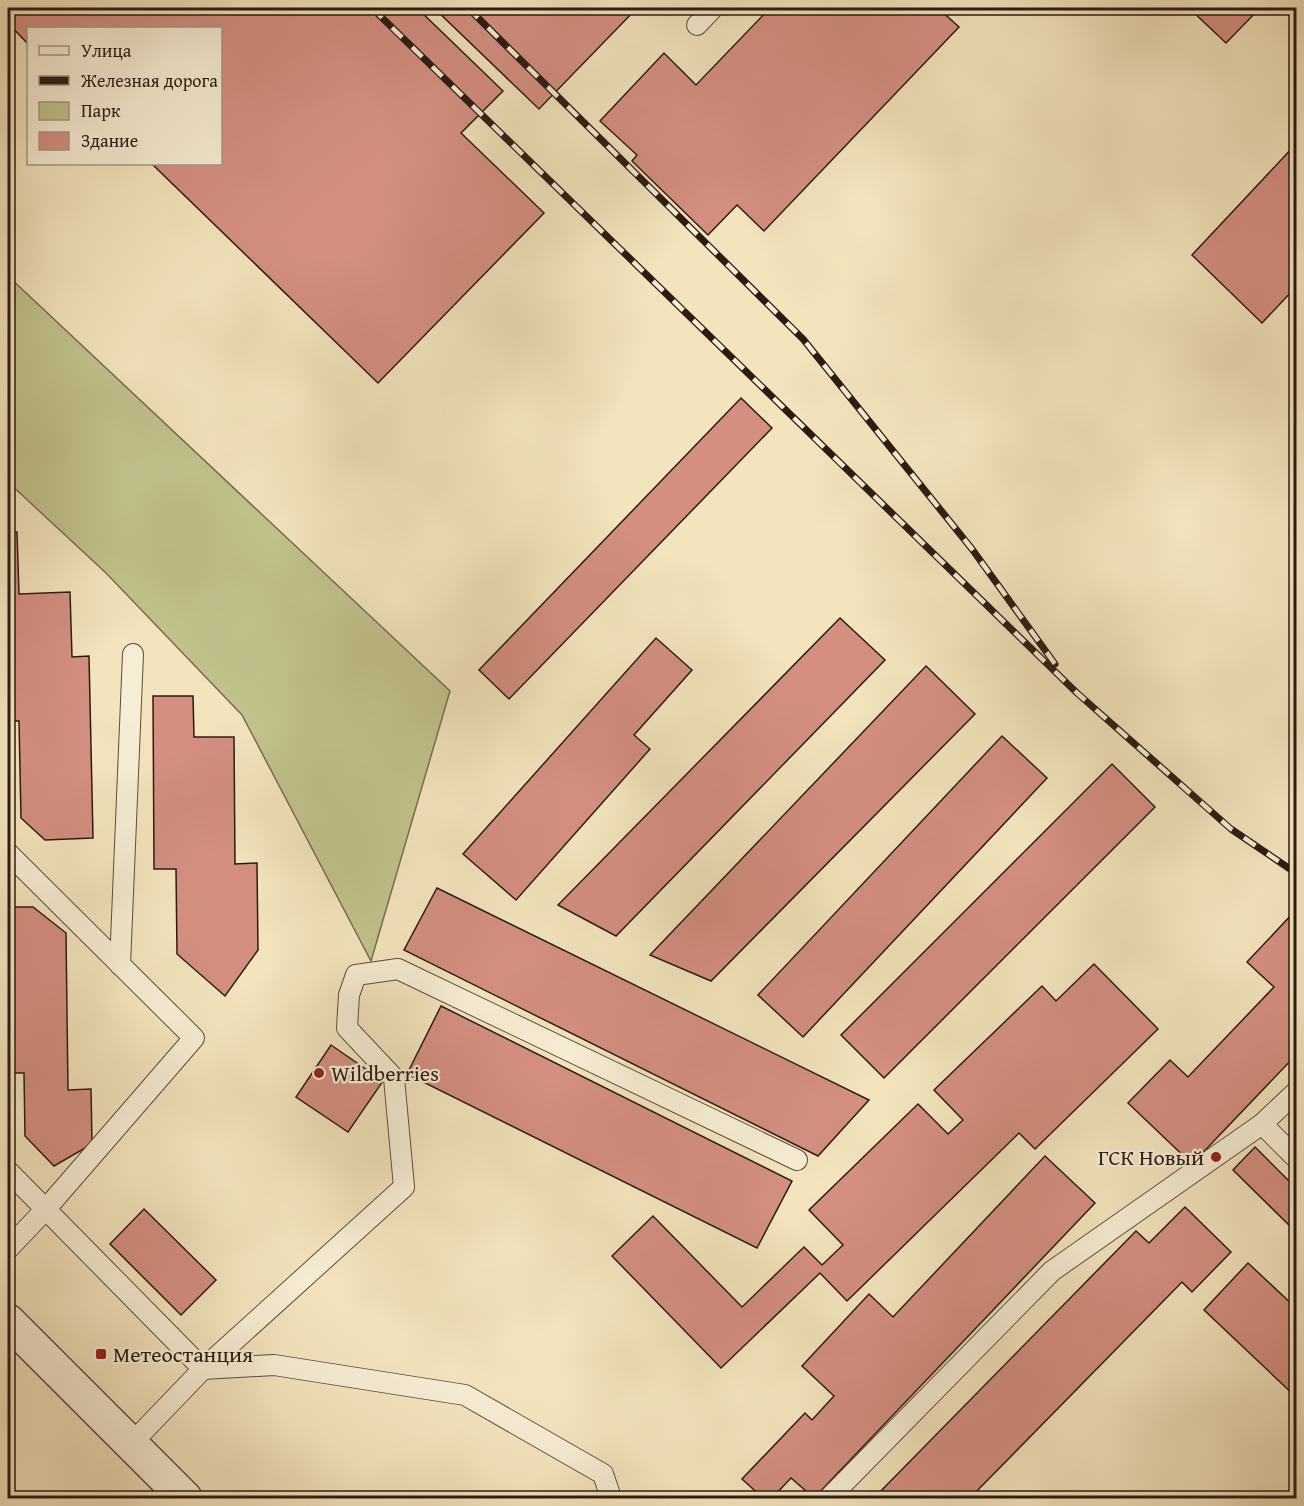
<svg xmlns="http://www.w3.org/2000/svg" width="1304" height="1506" viewBox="0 0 1304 1506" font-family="'Gentium Book Plus',serif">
<rect width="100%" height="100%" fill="#f3e4bd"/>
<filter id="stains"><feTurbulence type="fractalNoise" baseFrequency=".00333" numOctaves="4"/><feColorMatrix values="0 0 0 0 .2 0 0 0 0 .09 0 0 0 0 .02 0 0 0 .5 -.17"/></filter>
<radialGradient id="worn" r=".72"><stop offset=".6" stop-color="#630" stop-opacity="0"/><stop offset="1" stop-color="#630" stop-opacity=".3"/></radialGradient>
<path fill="#c2c28d" stroke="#766e50" stroke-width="1.5" d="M8,276L450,691L371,961L242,715L106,573L8,482Z"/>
<g fill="#d48f81" stroke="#2b1b12" stroke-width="1.5">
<path d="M8,8H417L503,91L461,133L544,213L378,383L152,164H220V28H28V44L8,23Z"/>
<path d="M434,8H637L539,109Z"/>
<path d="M770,8H938L959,27L764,231L737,205L708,235L632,161L637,155L600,121L664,53L696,85Z"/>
<path d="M1189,8H1260L1226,43Z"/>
<path d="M1296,144V287L1262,323L1192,255Z"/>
<path d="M741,398L772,428L509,699L479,670Z"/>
<path d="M8,532H17L19,594L70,592L72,657L89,656L93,838L45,840L21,818L19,721H8Z"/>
<path d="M840,618L885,660L616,936L558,905Z"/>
<path d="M656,638L692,670L634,735L650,749L516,900L463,854Z"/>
<path d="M926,666L975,714L711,981L650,955Z"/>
<path d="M153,696H193L194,737H234L235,864L257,863L258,950L225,996L177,954L176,869H154Z"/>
<path d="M1002,736L1047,778L803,1037L758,995Z"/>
<path d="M1112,764L1155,807L884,1078L841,1035Z"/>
<path d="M437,888L869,1100L818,1156L404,950Z"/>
<path d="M8,907H33L66,933L68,1090L91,1089L92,1144L54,1166L25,1136L24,1073H8Z"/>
<path d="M1296,910V1055L1192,1164L1128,1103L1170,1060L1188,1077L1274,987L1247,962Z"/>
<path d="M1094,964L1158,1029L1035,1149L1019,1133L847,1301L820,1273L721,1368L612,1256L653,1216L742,1307L804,1247L822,1265L843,1245L809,1210L918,1104L948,1134L963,1120L934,1090L1042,986L1056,1001Z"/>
<path d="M441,1006L792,1181L757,1248L407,1074Z"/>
<path d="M331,1045L383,1081L348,1132L296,1097Z"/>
<path d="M1255,1147L1296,1188V1232L1233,1170Z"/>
<path d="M1045,1156L1095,1203L814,1498L791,1478L772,1498H763L742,1479L805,1413L812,1420L834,1396L802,1366L869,1294L893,1317Z"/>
<path d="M1185,1207L1231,1252L1192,1292L1182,1282L970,1498H874L1136,1231L1149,1243Z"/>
<path d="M144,1209L216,1280L181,1315L110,1244Z"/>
<path d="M1248,1263L1296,1308V1397L1204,1310Z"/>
</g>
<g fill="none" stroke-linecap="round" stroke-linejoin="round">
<defs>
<g id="service">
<path d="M697,25L713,8"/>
<path d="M8,853L194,1038L45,1210L8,1249"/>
<path d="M120,965L133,654"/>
<path d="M1262,1124L1296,1158"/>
<path d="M8,1171L203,1369L130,1445"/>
<path d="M203,1369L404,1187L394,1078L347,1028L349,995L356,975L398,969L797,1160"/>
<path d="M203,1369L274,1365L465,1395L603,1474L611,1498"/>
<path d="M829,1498L1052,1271L1262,1124L1296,1092"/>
</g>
<path id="minor" d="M8,1321L185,1498"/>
</defs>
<use href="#service" stroke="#5d4d3d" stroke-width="22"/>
<use href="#minor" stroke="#5d4d3d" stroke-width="36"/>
<use href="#service" stroke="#f7edd4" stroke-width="20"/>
<use href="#minor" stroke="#f7edd4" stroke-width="33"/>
<defs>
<g id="rail">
<path d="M372,8L1077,693L1231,829L1296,873"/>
<path d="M468,8L803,339L972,549L1055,664"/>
</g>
</defs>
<use href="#rail" stroke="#2b1b12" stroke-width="7"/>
<use href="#rail" stroke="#f7edd4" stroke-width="4.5" stroke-dasharray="14" stroke-linecap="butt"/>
</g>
<g fill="#8f2418" stroke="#f7edd4" stroke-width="2">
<circle cx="319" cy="1073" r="6"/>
<circle cx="1216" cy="1157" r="6"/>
<rect x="95" y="1348" width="12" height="12" rx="3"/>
</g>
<g text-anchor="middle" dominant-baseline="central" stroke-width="4.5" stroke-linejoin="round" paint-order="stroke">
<g font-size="22" fill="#2b1b12" stroke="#f7edd4" text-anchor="start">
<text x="331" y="1073">Wildberries</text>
<text x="1204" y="1157" text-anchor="end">ГСК Новый</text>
<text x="113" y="1354">Метеостанция</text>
</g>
</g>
<rect width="1304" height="1506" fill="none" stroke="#f3e4bd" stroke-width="30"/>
<rect x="9" y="9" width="1286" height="1488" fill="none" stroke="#2b1b12" stroke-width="3"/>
<rect x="15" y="15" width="1274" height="1476" fill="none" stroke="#2b1b12" stroke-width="1.5"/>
<rect x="27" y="27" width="195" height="138" fill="#f7edd4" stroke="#a59986" stroke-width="1.5"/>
<rect x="39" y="46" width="30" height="9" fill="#f7edd4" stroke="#a59986" stroke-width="1.5"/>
<text x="81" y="57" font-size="18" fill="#2b1b12">Улица</text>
<rect x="39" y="76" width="30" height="9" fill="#2b1b12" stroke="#a59986" stroke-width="1.5"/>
<text x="81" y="87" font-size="18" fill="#2b1b12">Железная дорога</text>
<rect x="39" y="102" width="30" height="18" fill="#c2c28d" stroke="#a59986" stroke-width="1.5"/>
<text x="81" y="117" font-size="18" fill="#2b1b12">Парк</text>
<rect x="39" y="132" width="30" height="18" fill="#d48f81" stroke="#a59986" stroke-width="1.5"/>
<text x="81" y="147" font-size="18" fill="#2b1b12">Здание</text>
<rect width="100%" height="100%" filter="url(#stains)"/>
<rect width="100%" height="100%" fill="url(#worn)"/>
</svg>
